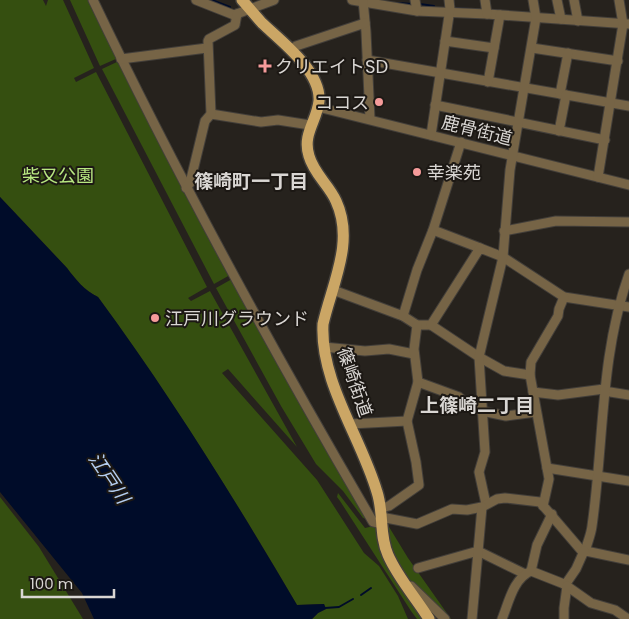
<svg xmlns="http://www.w3.org/2000/svg" width="629" height="619" viewBox="0 0 629 619" font-family="Poppins,'Noto Sans JP',sans-serif">
<rect width="100%" height="100%" fill="#26221d"/>
<g fill="#354f10">
<path d="M0,0H43L46,6L48,0H63L94,68L74,78L76,82L96,72L207,287L188,298L191,301L210,291L297,447L228,369L222,373L317,480L364,553L379,566L398,596L408,619H312L318,613L326,609L324,604L297,605C235,499 170,396 98,297C84,290 76,280 67,268L0,197Z"/>
<path d="M70,0H90L118,58L100,66Z"/>
<path d="M119,61L230,275L214,284L102,69Z"/>
<path d="M232,279L367,519L363,518L343,491L316,464L281,406L216,288Z"/>
<path d="M338,493L365,528L374,526L377,527L424,619H417L411,611L340,501L337,497Z"/>
<path d="M0,497L39,547L83,619H0Z"/>
<path d="M386,522L408,558L451,619L446,618L401,571L391,555Z"/>
</g>
<path fill="#000c29" d="M0,197L67,268C76,280 84,290 98,297C171,396 234,498 297,605L324,604L326,609L318,613L312,619H94L82,593L0,492Z"/>
<g fill="none" stroke-linecap="round" stroke-linejoin="round">
<g stroke="#000c29" stroke-width="2">
<path d="M212,0L230,7"/>
<path d="M398,3L412,4"/>
<path d="M420,4L434,6"/>
<path d="M455,8L470,9"/>
<path d="M361,595L371,588"/>
<path d="M325,608L339,607L353,599"/>
</g>
<defs>
<g id="minor">
<path d="M93,0C178,178 273,351 373,522L381,524"/>
<path d="M196,0L234,15L274,0"/>
<path d="M352,0L417,11L487,14L629,24"/>
<path d="M363,0L366,32L370,119"/>
<path d="M415,0L417,11"/>
<path d="M485,0L487,14"/>
<path d="M557,0L561,19"/>
<path d="M574,0L578,21"/>
<path d="M445,41L494,48"/>
<path d="M532,48L618,61"/>
<path d="M292,49L296,46L365,23"/>
<path d="M121,59L207,48"/>
<path d="M367,60L629,106"/>
<path d="M488,82L500,15"/>
<path d="M560,94L568,53"/>
<path d="M435,105L605,140"/>
<path d="M318,107L629,185"/>
<path d="M211,114L261,122L278,120L310,125"/>
<path d="M559,131L566,95"/>
<path d="M431,135L450,9L449,0"/>
<path d="M598,177L623,24L619,0"/>
<path d="M186,188L190,183L205,121L211,114L208,41L209,39L235,25L237,14"/>
<path d="M433,230L480,248"/>
<path d="M504,231L556,221L629,222"/>
<path d="M333,290L403,316L417,325H431L480,248L503,257L564,297L629,307"/>
<path d="M403,316L417,270L433,230L461,142"/>
<path d="M431,325L479,357L504,371L530,375"/>
<path d="M324,347L365,351L389,349L414,354"/>
<path d="M418,382L459,397L469,406L482,411L506,416L536,412"/>
<path d="M604,391L629,395"/>
<path d="M533,392L558,395L604,389"/>
<path d="M350,424L407,421"/>
<path d="M547,468L629,481"/>
<path d="M486,504L479,472L485,452L479,357L503,257L510,170L536,18L533,0"/>
<path d="M543,506L549,479L530,375L531,362L558,316L559,309L564,297"/>
<path d="M381,508L389,506L419,485L416,462L407,421L418,382L414,349L417,325"/>
<path d="M381,517L417,524L452,509L467,510L482,507L497,499L505,498L540,502L581,550L629,560"/>
<path d="M585,552C587,543 591,535 592,526C604,442 600,355 629,274"/>
<path d="M418,568L478,551L525,574"/>
<path d="M531,571L537,545L552,514"/>
<path d="M565,585L576,569L584,551"/>
<path d="M411,586L445,619"/>
<path d="M472,619L482,507"/>
<path d="M502,619C509,602 513,579 531,571L564,584L591,603L615,610L628,619"/>
<path d="M564,619V608L567,586"/>
</g>
<path id="major" d="M242,0C249,8 255,15 262,23C281,41 321,71 319,101C317,121 302,134 309,156C314,174 329,185 336,201C355,242 332,284 323,324C320,382 361,437 377,492C384,513 379,535 388,555C398,578 416,598 429,619"/>
</defs>
<use href="#minor" stroke="#433f3a" stroke-width="11"/>
<use href="#major" stroke="#433f3a" stroke-width="14"/>
<use href="#minor" stroke="#766446" stroke-width="9"/>
<use href="#major" stroke="#cba665" stroke-width="11"/>
</g>
<g fill="#f59b9a" stroke="#1c1814" stroke-width="2">
<path d="M262.5 58.5h5v5h5v5h-5v5h-5v-5h-5v-5h5z"/>
<circle cx="379" cy="102" r="5"/>
<circle cx="417" cy="172" r="5"/>
<circle cx="155" cy="318" r="5"/>
</g>
<g text-anchor="middle" dominant-baseline="central" stroke-width="4" stroke-linejoin="round" paint-order="stroke">
<g font-size="18" fill="#d9d6d3" stroke="#1c1814" text-anchor="start">
<text x="275" y="66">クリエイトSD</text>
<text x="369" y="102" text-anchor="end">ココス</text>
<text x="427" y="172">幸楽苑</text>
<text x="165" y="318">江戸川グラウンド</text>
</g>
<g font-size="18" fill="#d9d6d3" stroke="#1c1814">
<text transform="translate(477 130) rotate(14)">鹿骨街道</text>
<text transform="translate(355 382) rotate(71)">篠崎街道</text>
</g>
<g font-size="18" fill="#b8e781" stroke="#1c1814">
<text x="58" y="175">柴又公園</text>
</g>
<g font-size="19" font-weight="bold" fill="#d9d6d3" stroke="#1c1814">
<text x="251" y="181">篠崎町一丁目</text>
<text x="477" y="405">上篠崎二丁目</text>
</g>
<g font-size="19" font-style="italic" fill="#b3ccef" stroke="#1c1814">
<text transform="translate(109 478) rotate(56)">江戸川</text>
</g>
</g>
<path d="M22 589v8h92v-8" fill="none" stroke="#d9d6d3" stroke-width="2.5"/>
<text x="30" y="589" font-size="15" fill="#d9d6d3" stroke="#1c1814" stroke-width="4" paint-order="stroke">100 m</text>
</svg>
